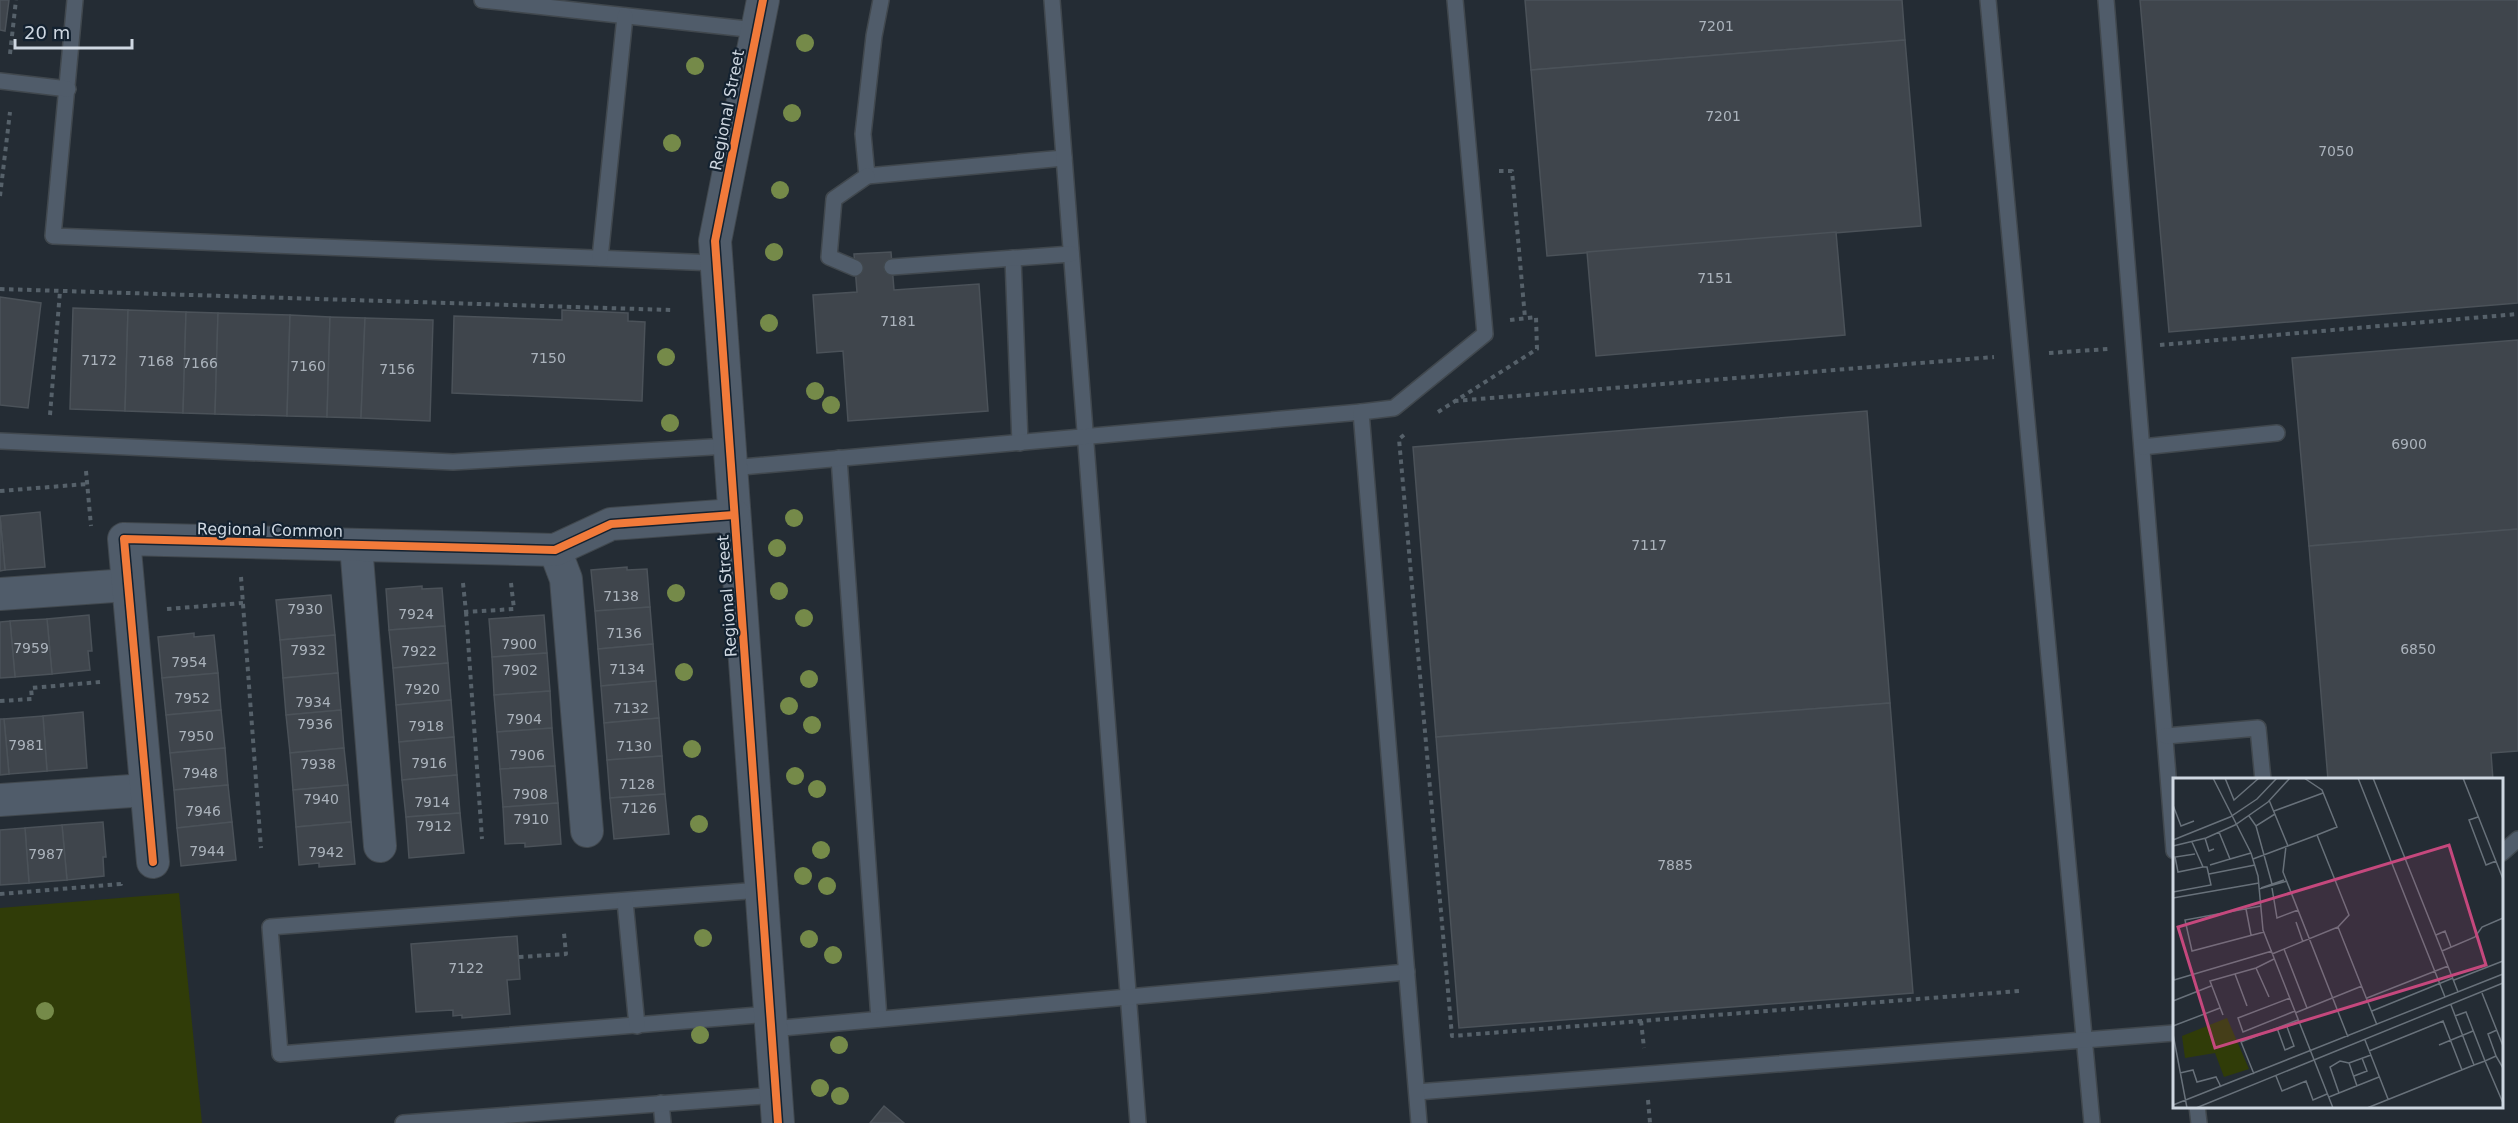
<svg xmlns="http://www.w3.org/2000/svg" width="2518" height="1123" viewBox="0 0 2518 1123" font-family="'DejaVu Sans',sans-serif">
<rect width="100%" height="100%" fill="#242c34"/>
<path fill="#303c08" d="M179,893L202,1123H0V908Z"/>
<g fill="#3f454c" stroke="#4b5259" stroke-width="1.5">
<path d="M0,0H9L5,31L0,30Z"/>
<path d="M1525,0H1902L1905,40L1531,70Z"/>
<path d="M2140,0H2518V303L2169,332Z"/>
<path d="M1905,40L1921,226L1547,256L1531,70Z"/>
<path d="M1836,232L1845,335L1596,356L1587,252Z"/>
<path d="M891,252L894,290L979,284L988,411L848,421L843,351L817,353L813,295L857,292L854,254Z"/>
<path d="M0,297L41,303L28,408L0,405Z"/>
<path d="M73,308L128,310L125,411L70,409Z"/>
<path d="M128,310L186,312L183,413L125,411Z"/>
<path d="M562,310L628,313V321L645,322L642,401L452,393L454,316L562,320Z"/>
<path d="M186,312L218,313L215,414L183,413Z"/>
<path d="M218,313L290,315L287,416L215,414Z"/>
<path d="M290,315L330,317L327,417L287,416Z"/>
<path d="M330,317L365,318L361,418L327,417Z"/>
<path d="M365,318L433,320L430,421L361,418Z"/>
<path d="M2518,340V529L2309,546L2292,358Z"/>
<path d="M1867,411L1890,703L1436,737L1413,447Z"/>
<path d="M40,512L45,567L5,570L0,516Z"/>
<path d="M0,516L5,570L0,571Z"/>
<path d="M2518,529V751L2491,753L2493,780H2328L2309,546Z"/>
<path d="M627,567V570L647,569L650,607L595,611L591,570Z"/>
<path d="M422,586V589L442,588L445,626L389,630L386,589Z"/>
<path d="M331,595L335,635L280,640L276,600Z"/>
<path d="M650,607L653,644L598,649L595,611Z"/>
<path d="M89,615L92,651H88L90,670L52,674L47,619Z"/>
<path d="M544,615L547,653L492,657L489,619Z"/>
<path d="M47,619L52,674L15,677L10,621Z"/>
<path d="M10,621L15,677L0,678V622Z"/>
<path d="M445,626L448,663L393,668L389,630Z"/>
<path d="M194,633V637L214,635L218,673L162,678L158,637Z"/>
<path d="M335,635L338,673L283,678L280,640Z"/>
<path d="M653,644L656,681L601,686L598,649Z"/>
<path d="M547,653L550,691L494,695L492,657Z"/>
<path d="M448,663L451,700L396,705L393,668Z"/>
<path d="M218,673L221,710L166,715L162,678Z"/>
<path d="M338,673L341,710L286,715L283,678Z"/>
<path d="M656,681L659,718L604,723L601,686Z"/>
<path d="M550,691L552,728L497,732L494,695Z"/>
<path d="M451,700L454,737L399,742L396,705Z"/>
<path d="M1890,703L1913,993L1459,1028L1436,737Z"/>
<path d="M221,710L225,748L170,753L166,715Z"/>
<path d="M341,710L344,748L290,753L286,715Z"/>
<path d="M83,712L87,768L47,771L43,716Z"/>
<path d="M43,716L47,771L9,774L4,719Z"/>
<path d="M659,718L662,756L607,760L604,723Z"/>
<path d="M0,719H4L9,774L0,775Z"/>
<path d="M552,728L555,766L500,769L497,732Z"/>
<path d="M454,737L457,775L402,780L399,742Z"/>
<path d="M225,748L228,785L174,790L170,753Z"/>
<path d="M344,748L348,785L293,790L290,753Z"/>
<path d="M662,756L665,794L610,798L607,760Z"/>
<path d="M555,766L558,803L503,807L500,769Z"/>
<path d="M457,775L460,813L406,817L402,780Z"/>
<path d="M228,785L232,822L177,828L174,790Z"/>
<path d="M348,785L351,822L296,827L293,790Z"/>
<path d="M665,794L669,834L614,839L610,798Z"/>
<path d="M558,803L561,844L525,847V843L505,844L503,807Z"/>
<path d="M460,813L464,853L409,858L406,817Z"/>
<path d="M103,822L106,857H103L104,876L67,880L62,825Z"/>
<path d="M232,822L236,860L181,866L177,828Z"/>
<path d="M351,822L355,864L319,867V863L299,865L296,827Z"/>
<path d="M62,825L67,880L29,883L25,828Z"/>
<path d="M25,828L29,883L0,885V830Z"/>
<path d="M517,936L520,979L507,980L510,1014L462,1018V1015L453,1016V1010L416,1012L411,944Z"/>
<path d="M884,1106L904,1123H870Z"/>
</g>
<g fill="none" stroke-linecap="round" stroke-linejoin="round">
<defs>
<g id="service">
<path d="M75,0L53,236L716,263"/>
<path d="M482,0L756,30"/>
<path d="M881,0L874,36L863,134L867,176L1064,158"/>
<path d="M1052,0L1138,1123"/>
<path d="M1988,0L2092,1123"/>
<path d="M2106,0L2174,851"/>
<path d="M0,81L68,89"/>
<path d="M600,258L625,16"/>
<path d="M1013,258L1020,443"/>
<path d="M892,267L1071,254"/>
<path d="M855,268L829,257L834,199L867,176"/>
<path d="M0,441L453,462L729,446"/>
<path d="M2142,447L2277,433"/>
<path d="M839,458L879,1019"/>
<path d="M731,468L1361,412"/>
<path d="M2166,736L2258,728L2263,780"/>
<path d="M2502,853L2518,839"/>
<path d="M761,890L270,927L280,1054L770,1014"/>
<path d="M625,901L637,1026"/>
<path d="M771,1029L1407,972"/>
<path d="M1417,1092L2174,1033"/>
<path d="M661,1103L663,1123"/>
<path d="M2197,1106L2199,1123"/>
<path d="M403,1123L776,1095"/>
<path d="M1419,1123L1361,412L1394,408L1485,334L1455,0"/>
</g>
<g id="minor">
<path d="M763,0L715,241L778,1123"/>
<path d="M356,545L380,846"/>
<path d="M555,550L566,579L587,831"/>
<path d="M0,594L128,585"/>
<path d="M0,800L146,790"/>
<path d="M153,862L124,539L555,550L611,524L734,515"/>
</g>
</defs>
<use href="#service" stroke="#41484e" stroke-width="18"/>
<use href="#minor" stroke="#41484e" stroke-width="34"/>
<g stroke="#56616a" stroke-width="4" stroke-dasharray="4.5 4.5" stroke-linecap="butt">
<path d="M10,54L16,0"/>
<path d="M1499,171H1512L1525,318"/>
<path d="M0,196L10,112"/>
<path d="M0,289L671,310"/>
<path d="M2160,345L2518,314"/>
<path d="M2049,353L2108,349"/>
<path d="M1454,401L1994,357"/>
<path d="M1438,412L1537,349L1536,317L1510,320"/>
<path d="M50,415L60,291"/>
<path d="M1404,435L1399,439L1452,1036L2019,991"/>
<path d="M86,471L91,526"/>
<path d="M0,491L87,484"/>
<path d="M241,577L261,848"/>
<path d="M463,583L466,612L514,609L511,583"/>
<path d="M167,609L243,603"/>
<path d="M466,612L482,839"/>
<path d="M0,701L32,699L31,688L100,682"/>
<path d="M0,894L121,884V880"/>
<path d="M519,957L566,954L564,933"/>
<path d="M1641,1021L1644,1048"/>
<path d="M1648,1100L1650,1123"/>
</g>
<use href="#service" stroke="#505c6a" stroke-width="15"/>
<use href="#minor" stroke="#505c6a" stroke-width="32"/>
<defs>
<g id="cycleway">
<path d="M763,0L715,241L778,1123"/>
<path d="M153,862L124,539L555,550L611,524L734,515"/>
</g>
</defs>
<use href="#cycleway" stroke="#142230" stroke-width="11"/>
<use href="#cycleway" stroke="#f17a3a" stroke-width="8"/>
</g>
<g fill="#758a49">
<circle cx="805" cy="43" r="9"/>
<circle cx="695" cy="66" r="9"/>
<circle cx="792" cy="113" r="9"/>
<circle cx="672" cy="143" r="9"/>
<circle cx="780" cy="190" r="9"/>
<circle cx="774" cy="252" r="9"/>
<circle cx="769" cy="323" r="9"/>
<circle cx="666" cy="357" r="9"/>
<circle cx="815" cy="391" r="9"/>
<circle cx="831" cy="405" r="9"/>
<circle cx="670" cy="423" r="9"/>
<circle cx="794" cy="518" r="9"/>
<circle cx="777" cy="548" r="9"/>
<circle cx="779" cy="591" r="9"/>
<circle cx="676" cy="593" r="9"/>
<circle cx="804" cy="618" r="9"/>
<circle cx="684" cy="672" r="9"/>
<circle cx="809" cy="679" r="9"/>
<circle cx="789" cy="706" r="9"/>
<circle cx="812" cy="725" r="9"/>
<circle cx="692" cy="749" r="9"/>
<circle cx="795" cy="776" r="9"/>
<circle cx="817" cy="789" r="9"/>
<circle cx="699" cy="824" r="9"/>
<circle cx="821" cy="850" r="9"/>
<circle cx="803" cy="876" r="9"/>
<circle cx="827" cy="886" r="9"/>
<circle cx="703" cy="938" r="9"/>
<circle cx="809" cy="939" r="9"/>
<circle cx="833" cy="955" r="9"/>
<circle cx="45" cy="1011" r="9"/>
<circle cx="700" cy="1035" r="9"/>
<circle cx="839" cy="1045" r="9"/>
<circle cx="820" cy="1088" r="9"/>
<circle cx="840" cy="1096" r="9"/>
</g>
<g text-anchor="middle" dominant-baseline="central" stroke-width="4.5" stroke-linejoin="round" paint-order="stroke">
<g font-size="14" fill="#abb3bc">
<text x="1716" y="26">7201</text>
<text x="1723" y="116">7201</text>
<text x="2336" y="151">7050</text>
<text x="1715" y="278">7151</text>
<text x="898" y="321">7181</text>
<text x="548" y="358">7150</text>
<text x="99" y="360">7172</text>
<text x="156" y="361">7168</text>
<text x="200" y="363">7166</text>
<text x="308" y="366">7160</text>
<text x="397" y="369">7156</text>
<text x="2409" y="444">6900</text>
<text x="1649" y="545">7117</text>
<text x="621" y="596">7138</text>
<text x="305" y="609">7930</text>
<text x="416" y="614">7924</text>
<text x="624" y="633">7136</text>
<text x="519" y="644">7900</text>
<text x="31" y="648">7959</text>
<text x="2418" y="649">6850</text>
<text x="308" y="650">7932</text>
<text x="419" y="651">7922</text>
<text x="189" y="662">7954</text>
<text x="627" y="669">7134</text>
<text x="520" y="670">7902</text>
<text x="422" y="689">7920</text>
<text x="192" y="698">7952</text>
<text x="313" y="702">7934</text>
<text x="631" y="708">7132</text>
<text x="524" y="719">7904</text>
<text x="315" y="724">7936</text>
<text x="426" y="726">7918</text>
<text x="196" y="736">7950</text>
<text x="26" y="745">7981</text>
<text x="634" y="746">7130</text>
<text x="527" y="755">7906</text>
<text x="429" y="763">7916</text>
<text x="318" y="764">7938</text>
<text x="200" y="773">7948</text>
<text x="637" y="784">7128</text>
<text x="530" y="794">7908</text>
<text x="321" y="799">7940</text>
<text x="432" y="802">7914</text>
<text x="639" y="808">7126</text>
<text x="203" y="811">7946</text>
<text x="531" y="819">7910</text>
<text x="434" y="826">7912</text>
<text x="207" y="851">7944</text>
<text x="326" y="852">7942</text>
<text x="46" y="854">7987</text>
<text x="1675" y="865">7885</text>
<text x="466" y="968">7122</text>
</g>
<g font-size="16" fill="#cfd8e2" stroke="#142230">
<text transform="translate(727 110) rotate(-79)">Regional Street</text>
<text transform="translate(270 530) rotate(1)">Regional Common</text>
<text transform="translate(727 596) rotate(-94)">Regional Street</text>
</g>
</g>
<g transform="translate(2173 778)">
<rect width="330" height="330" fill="#242c34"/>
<path d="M54,240L76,291L51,299L42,275L12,280L9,258Z" fill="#303c08"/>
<path fill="none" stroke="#68717a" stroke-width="1.5" d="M40,0L78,75L85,98L90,152L160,330M52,0L61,22L86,0M131,0L149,12L164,49L144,57L176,137L165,149L204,247M185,0L272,219M200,0L269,173M290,0L330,101M96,22L115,68M0,27L8,48L21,43M101,33L150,15M76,38L83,48L102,36M305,39L296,42L313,87L323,83M83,48L99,106M46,54L57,81L78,75M32,60L36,73L41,71M0,62L57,39L84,21L104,0M19,64L30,89L5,94L2,79L22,76M0,68L33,60L62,47L95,24L117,0M113,68L110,94L175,259M80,81L144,57M37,87L57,81M36,96L82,87M88,110L111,102M99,110L104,140L125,132M86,111L114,103M0,114L38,107L34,89H30M0,120L86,105M88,128L12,142L19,173L91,154M73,131L78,157M123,144L130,164M263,157L272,153L278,169M111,171L134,230M99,176L165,149M83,190L96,219M0,195L1,202L99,173M62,196L74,228M281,202L330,183M285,214L269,173L302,159L309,149L330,140M309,215L330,268M117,220L65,240L70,254L122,233M194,220L275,188M0,223L38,208M199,233L280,200M122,235L189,208M50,237L37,203L83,190L101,181M282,238L293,234L312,283L323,278L330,290M0,248L47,230M104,250L112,272L121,268L113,246M0,256L14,330M192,262L215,321M266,267L300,253M196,273L270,243L289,292M323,278L315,256L324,252M301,287L312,283L330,325M7,295L20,292L24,304L43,299L48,309M81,296L68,264L125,242M103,298L109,313L133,303L140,322L154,316M181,298L194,293L189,280M184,308L176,285L198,277M166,315L157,289L167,283L176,285M156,319L206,299M0,327L330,196M23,330L330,205M194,330L301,287L278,227"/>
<path fill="#c5487d" fill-opacity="0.15" stroke="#c5487d" stroke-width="3" d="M276,67L313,187L42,270L5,149Z"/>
<rect width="330" height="330" fill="none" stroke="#cfd8e2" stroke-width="3"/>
</g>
<path d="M15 39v9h117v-9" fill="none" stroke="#cfd8e2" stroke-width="3"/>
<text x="24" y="39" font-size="18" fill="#cfd8e2" stroke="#142230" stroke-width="4.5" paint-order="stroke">20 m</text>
</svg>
